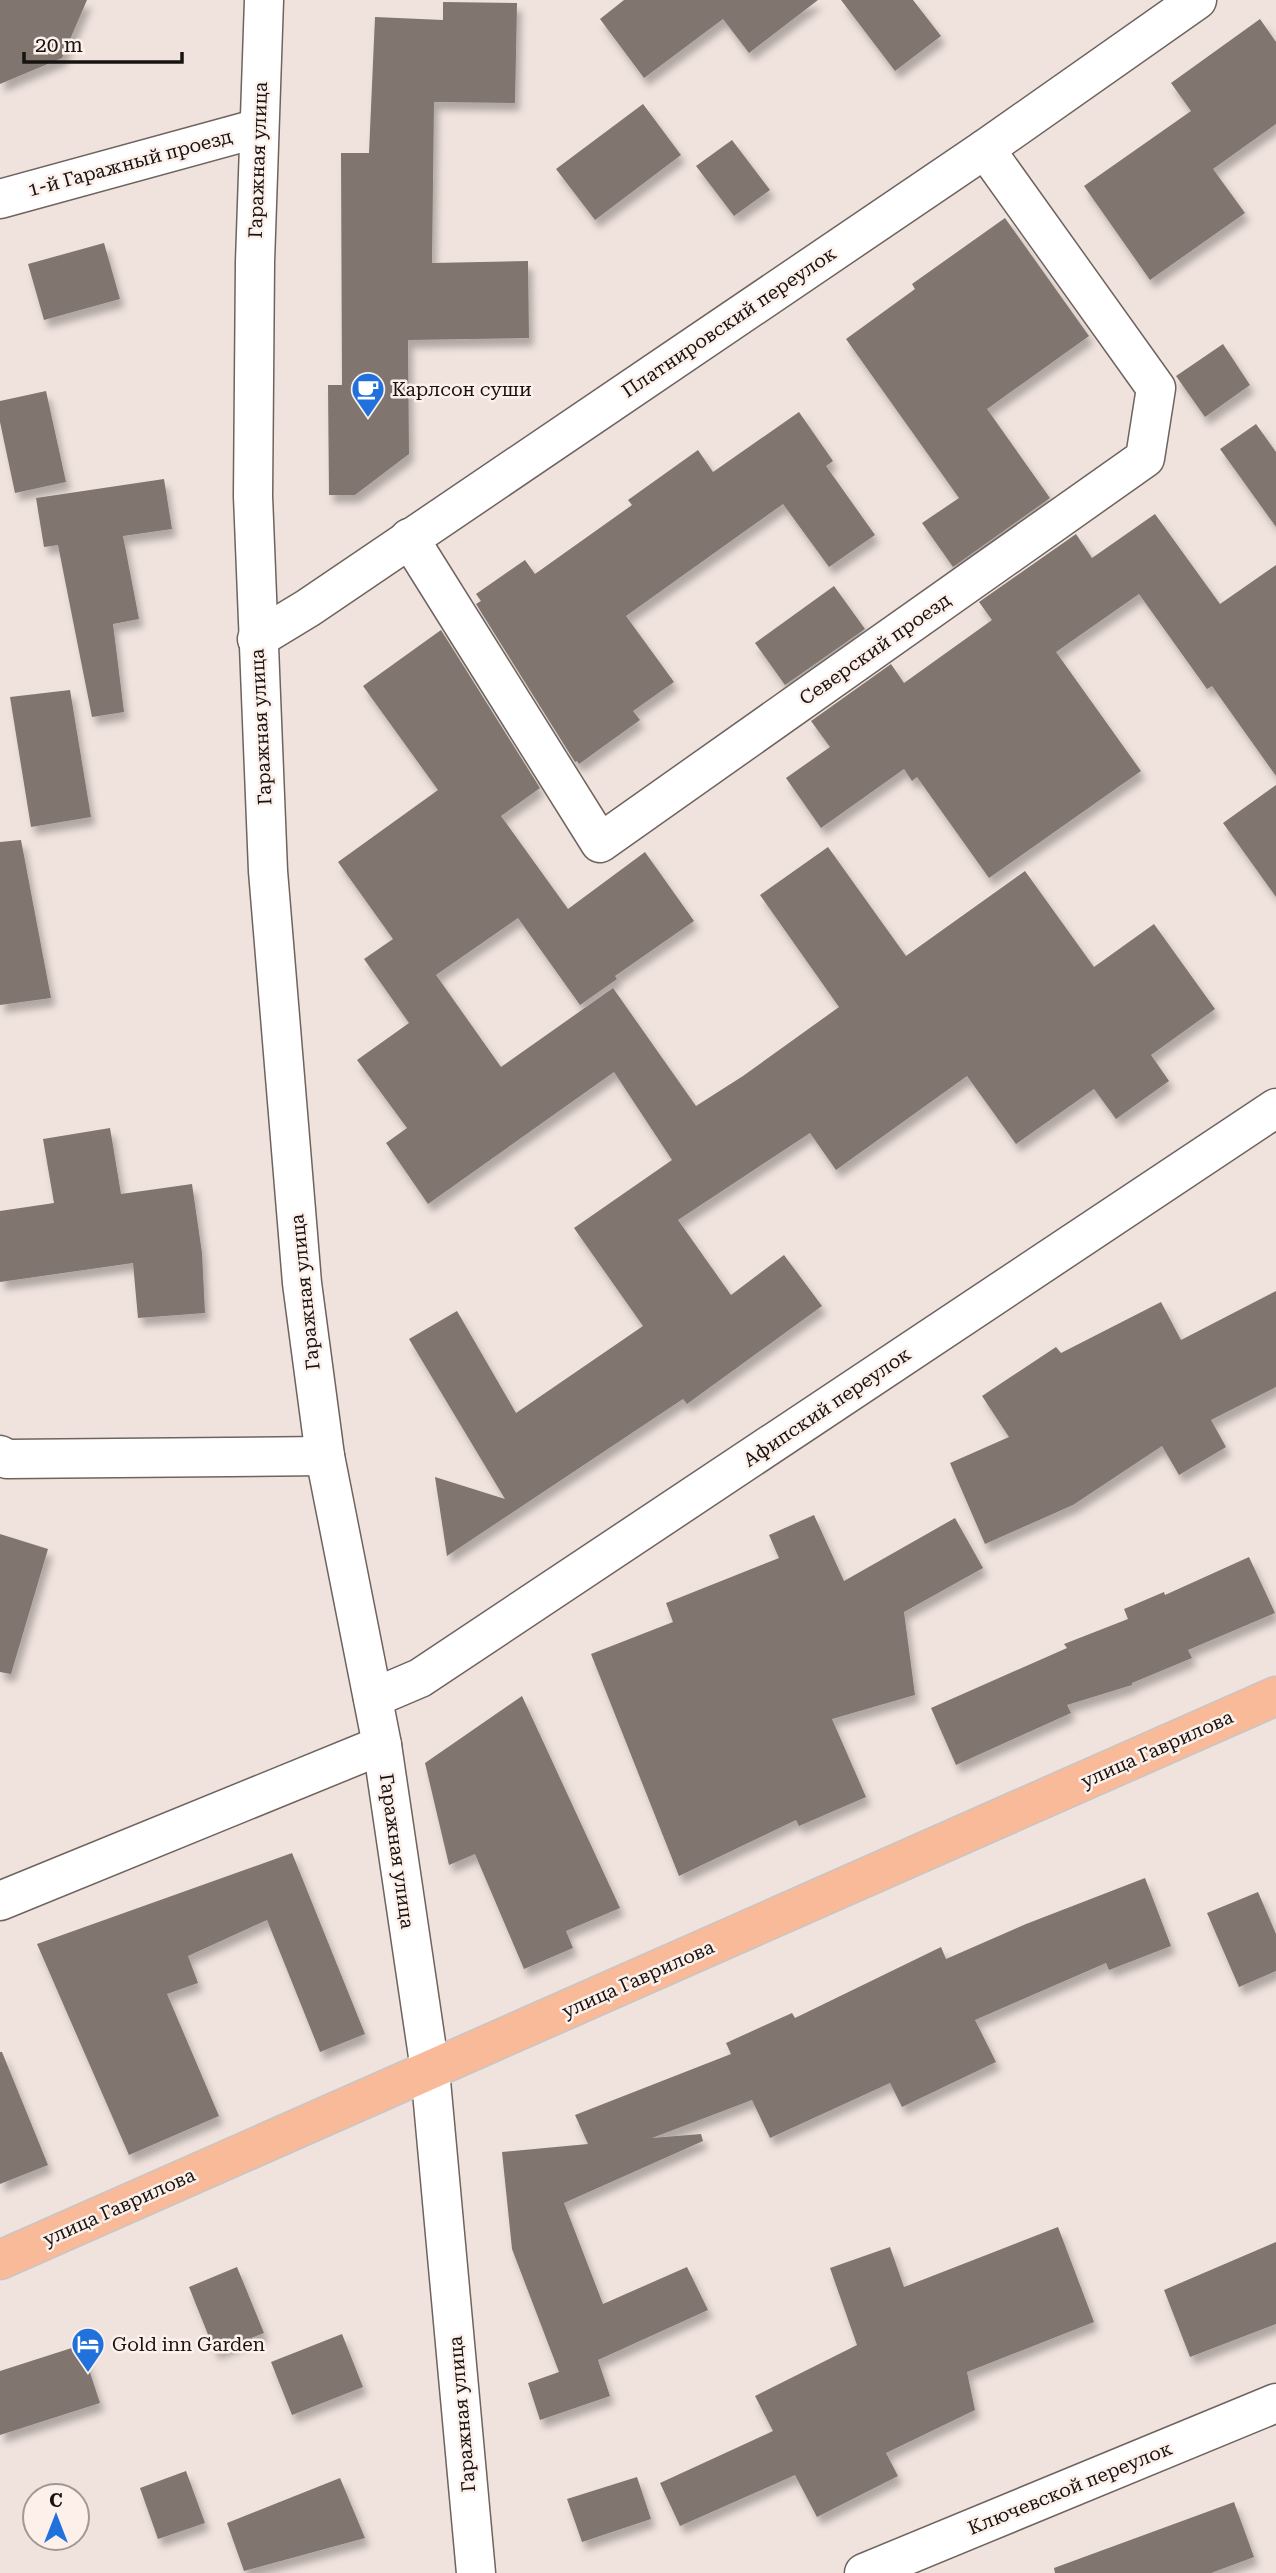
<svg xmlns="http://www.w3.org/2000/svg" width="1276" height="2573" viewBox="0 0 1276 2573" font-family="'Roboto Serif',serif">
<defs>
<filter id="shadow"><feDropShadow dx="4.5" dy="8" stdDeviation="3.5" flood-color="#0004"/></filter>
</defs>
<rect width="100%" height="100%" fill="#f0e3dd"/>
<g fill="#817570" filter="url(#shadow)">
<path d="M0,0H87L62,58L0,84Z"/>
<path d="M624,0H818L749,53L723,19L644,78L600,19Z"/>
<path d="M841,0H913L941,36L895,71Z"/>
<path d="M443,2L517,3L515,103L434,102L432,263L528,261L529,338L408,340L409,454L355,495H329L328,385H342L341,153H369L375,17L443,20Z"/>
<path d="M1260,19L1276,42V124L1213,169L1245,213L1150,280L1084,186L1191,111L1171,83Z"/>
<path d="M643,104L681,155L595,220L556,169Z"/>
<path d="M732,140L770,190L734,216L696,166Z"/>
<path d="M1005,218L1089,336L987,409L1050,498L953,567L922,523L959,498L846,339L915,289L912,284Z"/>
<path d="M104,243L120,299L44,320L28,264Z"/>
<path d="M1223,344L1250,385L1205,417L1176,376Z"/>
<path d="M46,391L66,482L15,493L0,422V401Z"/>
<path d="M799,412L833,461L826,466L875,535L829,567L783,504L626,616L674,682L633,711L640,720L579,764L577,761L575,762L476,604L481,601L476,594L525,560L535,574L632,505L628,500L698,450L713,472Z"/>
<path d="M1256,424L1276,452V527L1220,449Z"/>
<path d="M164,479L172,529L123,536L139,619L113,624L124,712L92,717L58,545L44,547L36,498Z"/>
<path d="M1155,514L1220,604L1276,565V776L1212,686L1207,689L1139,594L1056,652L1141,771L989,878L917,777L912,781L904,769L821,828L786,778L830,747L811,721L891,664L904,683L992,620L979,602L1076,534L1092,558Z"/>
<path d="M834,586L865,629L785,685L755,643Z"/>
<path d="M441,630L540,788L501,816L568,909L645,852L694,921L615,976L617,979L580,1005L518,918L436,975L501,1067L613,988L696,1106L743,1076L839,1007L760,895L828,847L906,956L1025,871L1094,967L1154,924L1215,1009L1151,1055L1169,1081L1116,1119L1094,1089L1016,1144L967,1076L836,1170L810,1133L678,1220L731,1295L784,1255L822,1306L687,1404L683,1399L447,1556L435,1477L505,1499L409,1339L457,1311L516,1413L643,1326L574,1228L672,1160L614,1072L428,1204L386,1143L407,1128L357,1060L409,1023L364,959L393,939L338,862L438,790L363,686Z"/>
<path d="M70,690L91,817L31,827L10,697Z"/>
<path d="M1276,785V897L1223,823Z"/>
<path d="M21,840L51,998L0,1005V842Z"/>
<path d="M110,1128L121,1194L192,1184L202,1253L205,1313L138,1318L133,1263L0,1282V1211L54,1203L43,1139Z"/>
<path d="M1276,1291V1387L1211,1420L1226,1447L1179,1475L1162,1446L1073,1505L985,1544L950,1463L1009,1437L982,1396L1056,1347L1061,1353L1161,1302L1181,1340Z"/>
<path d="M814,1515L844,1581L955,1518L983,1568L904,1612L915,1695L832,1719L866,1797L799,1826L796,1820L679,1876L591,1654L673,1622L666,1603L779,1558L769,1535Z"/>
<path d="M0,1534L48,1549L11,1674L0,1672Z"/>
<path d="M1249,1557L1275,1613L1188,1650L1192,1658L1132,1683V1685L1067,1705L1071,1713L956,1765L931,1708L1067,1648L1064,1644L1128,1619L1124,1609L1164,1592L1165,1595Z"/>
<path d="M522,1696L620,1908L566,1931L573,1948L524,1969L475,1854L449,1865L425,1763Z"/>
<path d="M292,1853L365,2034L320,2052L267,1920L188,1956L198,1983L167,1994L219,2116L129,2155L37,1944Z"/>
<path d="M1145,1878L1171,1946L1109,1970L1106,1963L975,2020L996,2062L902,2107L890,2083L770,2138L752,2100L652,2138L701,2134L703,2141L564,2203L603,2304L687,2267L708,2310L598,2360L610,2396L540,2420L528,2383L559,2372L512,2249L502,2152L588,2144L575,2115L731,2054L726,2043L792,2013L795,2018L941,1947L946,1959L1026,1924Z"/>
<path d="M1258,1892L1276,1934V1971L1239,1987L1207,1913Z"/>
<path d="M0,2052H2L48,2165L0,2184Z"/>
<path d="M1058,2227L1094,2322L967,2372L975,2410L886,2453L898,2476L817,2517L795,2475L680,2526L660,2483L773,2431L755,2396L857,2345L830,2268L890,2247L904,2287Z"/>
<path d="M1276,2242V2324L1190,2357L1164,2290Z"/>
<path d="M237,2267L264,2333L215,2352L189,2287Z"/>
<path d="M342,2334L363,2387L292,2415L271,2362Z"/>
<path d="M81,2345L100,2403L0,2435V2371Z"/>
<path d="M186,2471L205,2523L158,2539L140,2488Z"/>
<path d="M637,2477L651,2519L582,2542L567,2499Z"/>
<path d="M340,2478L365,2538L244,2571L227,2523Z"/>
<path d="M1234,2502L1254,2557L1211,2573H1055L1054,2568Z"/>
</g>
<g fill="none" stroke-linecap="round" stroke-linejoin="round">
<defs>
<g id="minor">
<path d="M264,0L255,262L253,496L268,871L302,1283L325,1456L382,1745L430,2070L476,2573"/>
<path d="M0,199L259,128"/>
<path d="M409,538L600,843L1145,458L1156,388L985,149"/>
<path d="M257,639L308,608L985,149L1197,0"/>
<path d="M0,1455L7,1459L325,1456"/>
<path d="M373,1698L420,1678L1276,1108"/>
<path d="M0,1901L382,1745"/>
<path d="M864,2573L1276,2403"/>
</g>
<path id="major" d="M0,2260L1276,1696"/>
</defs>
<use href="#minor" stroke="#6e635e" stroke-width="41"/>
<use href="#major" stroke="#c7c6c6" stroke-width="41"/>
<use href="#minor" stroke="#fff" stroke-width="38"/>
<use href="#major" stroke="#f8ba99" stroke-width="38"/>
</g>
<defs>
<symbol id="cafe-pin" viewBox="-11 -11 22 30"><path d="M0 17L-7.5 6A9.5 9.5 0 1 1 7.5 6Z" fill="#2071dc" stroke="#fdf0ea"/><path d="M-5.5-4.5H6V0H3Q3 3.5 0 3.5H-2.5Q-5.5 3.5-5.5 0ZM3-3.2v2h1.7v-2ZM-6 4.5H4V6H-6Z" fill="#fff"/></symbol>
<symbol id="hotel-pin" viewBox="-11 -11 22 30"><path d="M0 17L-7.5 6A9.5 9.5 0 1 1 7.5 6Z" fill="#2071dc" stroke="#fdf0ea"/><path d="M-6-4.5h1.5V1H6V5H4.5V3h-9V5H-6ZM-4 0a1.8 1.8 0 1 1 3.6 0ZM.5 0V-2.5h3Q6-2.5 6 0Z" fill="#fff"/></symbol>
</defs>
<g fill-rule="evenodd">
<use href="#cafe-pin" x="349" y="370" width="38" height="52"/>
<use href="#hotel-pin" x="69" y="2325" width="38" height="52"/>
</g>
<g text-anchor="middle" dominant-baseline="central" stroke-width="5" stroke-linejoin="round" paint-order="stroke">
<g font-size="19" fill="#171311" stroke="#fdf0ea">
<text transform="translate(258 160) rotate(-88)">Гаражная улица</text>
<text transform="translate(130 163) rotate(-15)">1-й Гаражный проезд</text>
<text transform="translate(729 322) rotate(-34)">Платнировский переулок</text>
<text transform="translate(875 649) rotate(-35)">Северский проезд</text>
<text transform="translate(261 727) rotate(-93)">Гаражная улица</text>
<text transform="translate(305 1292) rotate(-96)">Гаражная улица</text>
<text transform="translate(827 1407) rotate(-34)">Афипский переулок</text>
<text transform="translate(1157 1749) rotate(-24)">улица Гаврилова</text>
<text transform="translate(397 1851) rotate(82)">Гаражная улица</text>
<text transform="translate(638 1979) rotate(-24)">улица Гаврилова</text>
<text transform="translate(119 2207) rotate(-24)">улица Гаврилова</text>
<text transform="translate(462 2414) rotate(-95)">Гаражная улица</text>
<text transform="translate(1070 2488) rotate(-22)">Ключевской переулок</text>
</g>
<g font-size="19" fill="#171311" stroke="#fdf0ea" text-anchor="start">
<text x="392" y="389">Карлсон суши</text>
<text x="112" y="2344">Gold inn Garden</text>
</g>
</g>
<g transform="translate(56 2517)"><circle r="33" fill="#fdf0ea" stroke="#a19893" stroke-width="2"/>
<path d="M0-5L12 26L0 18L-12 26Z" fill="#2071dc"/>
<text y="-10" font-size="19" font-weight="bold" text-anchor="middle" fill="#171311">С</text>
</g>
<path d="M24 52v10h158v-10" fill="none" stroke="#171311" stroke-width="3.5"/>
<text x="35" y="52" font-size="21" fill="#171311" stroke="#fdf0ea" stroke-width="5" paint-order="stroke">20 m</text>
</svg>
